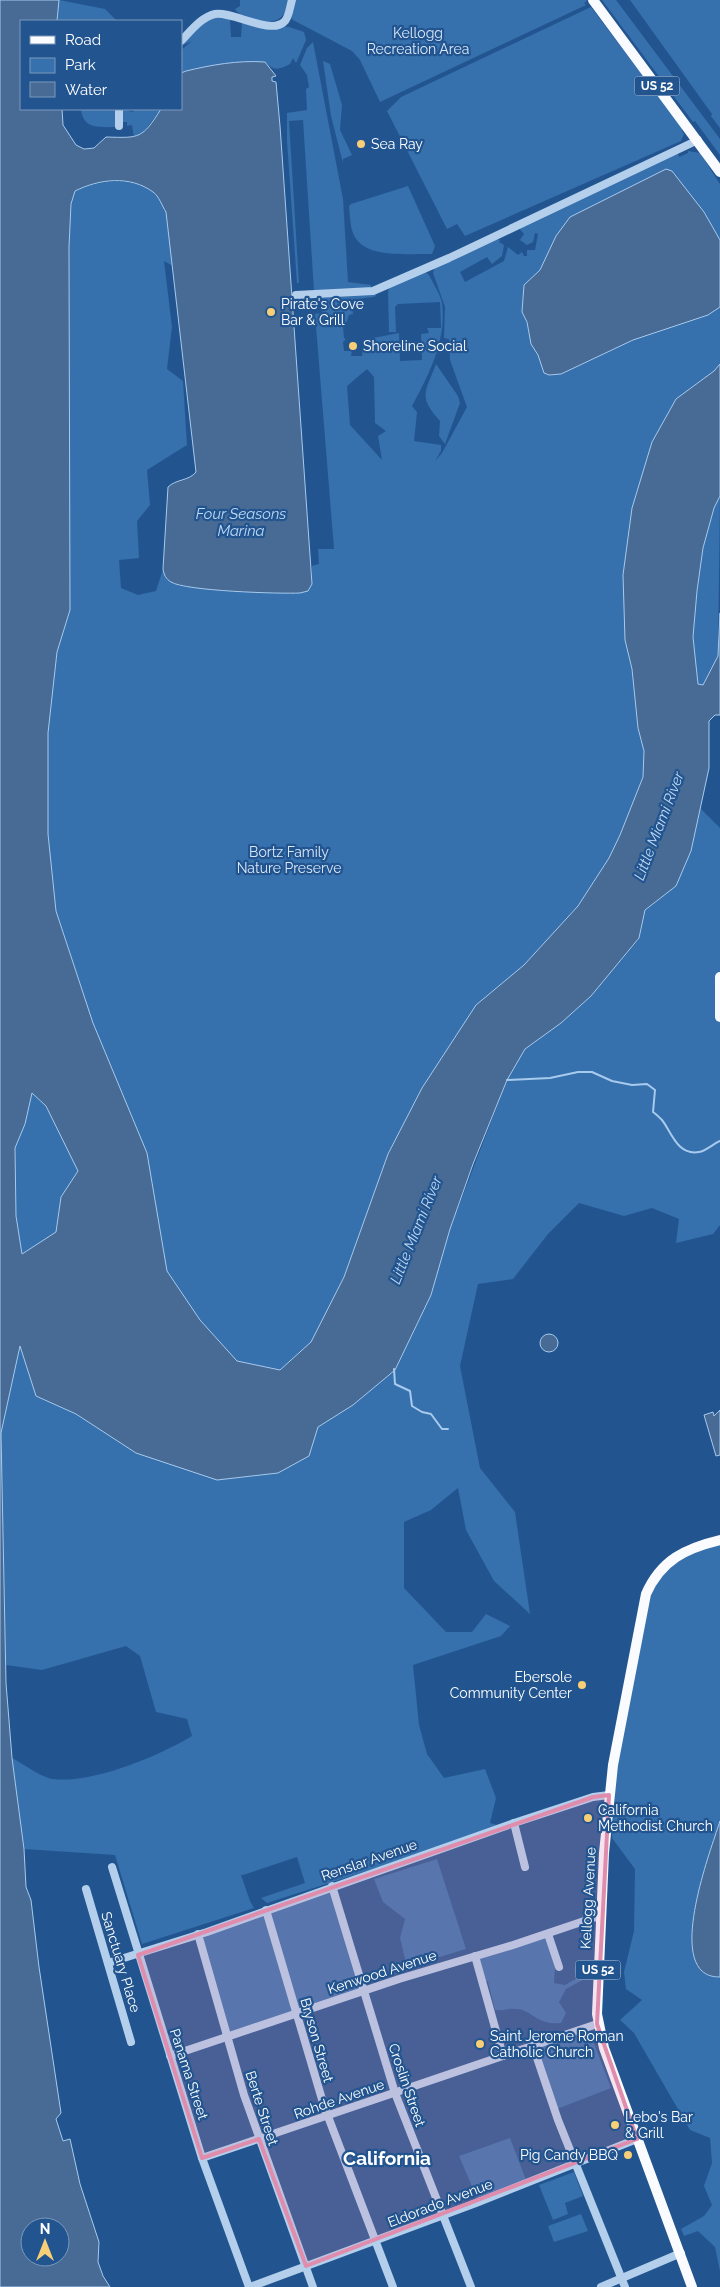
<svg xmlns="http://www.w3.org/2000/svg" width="720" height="2287" viewBox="0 0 720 2287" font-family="Raleway,sans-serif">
<rect width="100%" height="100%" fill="#225590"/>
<g fill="#3670ad" fill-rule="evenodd">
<path d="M59,0L105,9L117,21H57Z"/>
<path d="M240,0H289C287,6 286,14 280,18C269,26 242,20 235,9L240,6Z"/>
<path d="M294,0H586L587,1L584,3L586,5L380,102L360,60L352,51L293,20L291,18Z"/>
<path d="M602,0H616L720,139V155L695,121L693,122Z"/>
<path d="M630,0H720V128L711,116L712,114Z"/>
<path d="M591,7L683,129L682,131L684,134L681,141L465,236L457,224L447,229L387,111L401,97Z"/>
<path d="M219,16L230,19L231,37H241L242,23L289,27L304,32L306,40L297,61L296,63L293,58L290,64C278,70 274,71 265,62L186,71L181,73V50L192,41L181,46V42L206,20Z"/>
<path d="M313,42L343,199L348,282L371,285V288L314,291L303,120L289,121L299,283H297L287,141V113L307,110L306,89L309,87L307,75L300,65L307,48Z"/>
<path d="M323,61L330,64L342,105L340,130L352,155L343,159V163L331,116Z"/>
<path d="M81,109H117L118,127C100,127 83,130 81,109Z"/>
<path d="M121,109L133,112L134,109H161L143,133L134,138L132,125L127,126V122H122Z"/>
<path d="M688,151L700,153L720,184V240L704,212L556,236L540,270L524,285L522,312L527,322L531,344L538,355L544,373L549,375L561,374L633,340L708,315L720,307V364L714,371L625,640L632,669L638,728L644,751L643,777L620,835L609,858L578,906L524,965L476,1005L422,1088L388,1154L344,1277L311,1342L280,1370L159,1356L147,1153L93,1023L56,911L48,834V733L57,652L70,610L69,247L71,203L75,191C105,177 152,174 166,211C172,227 171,249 173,266L164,261L172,327L167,369L183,381L187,445L147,470L150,505L137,521L139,558L119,560L121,588L138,595L156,591L163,569C165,579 171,582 180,586L300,593L312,584V566L319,564L318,549H334L315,314L322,313L323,307L318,296L375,294L376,296L373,297L350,300L351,305L354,306H352L353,314L349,315L347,321L343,326L344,338L346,339L343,342L344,351H352L351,356H362L363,348L368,346V339L399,333L400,361L422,360L421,334L429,333L427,328H441L440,302L398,304L395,307L396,332H389L388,291L390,287L425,271L429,275C433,283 440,294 442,303C447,339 429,375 412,406L417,412L414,441L441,445V451L435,461L442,453L467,407L450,360L449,339L444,338L445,307L433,273L435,266L493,238L500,240L499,242L504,245L502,256L492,264L487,257L460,272L465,282L504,261L508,247L518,255L522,252L524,256H527V250H535L538,234L535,233L533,242L527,245L520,240L524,234L519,228L653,163L678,154L679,157L688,153ZM367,369L374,377L375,423L386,431L378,436L382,460L350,425L347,386Z"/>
<path d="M408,186L435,246L432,254C409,253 363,260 353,233C350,225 350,215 349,206L351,204Z"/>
<path d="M436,364L458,396L460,403L445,444L439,436L440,421C418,396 425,393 436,364Z"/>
<path d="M720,496L718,656L703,685L698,684L693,637L697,592L703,548L714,508Z"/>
<path d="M700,808L720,828V1225L713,1234L676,1243L679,1219L652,1208L624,1216L579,1203L548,1234L513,1279L478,1284L460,1366L480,1468L515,1512L530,1614L494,1581L466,1530L458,1488L431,1510L404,1522V1588L446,1632H472L486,1614L510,1626L501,1636L413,1665L419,1725L427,1754L444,1778L485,1769L496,1798L490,1823L497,1825L382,1866L267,1903L261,1898L305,1883L297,1857L243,1875H241L250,1901L254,1908L142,1944L115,1855L24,1849L12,1758C22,1763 42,1778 53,1779C92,1784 159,1756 192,1736L187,1719L156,1712L140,1656L126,1646L42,1670L6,1665L1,1433L20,1345L36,1396L76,1414L136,1453L309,1456L317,1427L353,1405L395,1370L431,1295L450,1229L507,1080L525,1049L561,1023L591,996L639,939L645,910L676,886L691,851Z"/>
<path d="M31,1092L46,1106L78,1171L61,1197L56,1232L22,1254L16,1216L15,1147L25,1124Z"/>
<path d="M720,1540V2271L715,2247L698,2231L684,2236L681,2229L704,2216L712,2205L704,2186L712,2163L710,2138L690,2130L634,2033L620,2020L642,2000L626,1989L624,1972L634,1931L635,1869L612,1838L615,1796L609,1795L642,1611L664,1565Z"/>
<path d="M437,1859L466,1949L407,1967L400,1938L405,1919L383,1902L374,1879Z"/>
<path d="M329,1891L333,1894L360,1989L300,2010L297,2008L271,1914L275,1909Z"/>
<path d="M264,1915L293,2010L291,2013L231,2034L227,2029L203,1939L204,1936Z"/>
<path d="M547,1937L555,1968L554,1983L565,1985L579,1977L590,1965V1976L566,1989L559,2002L566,2013L561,2023C537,2026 531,2009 516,2009C508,2008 503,2011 495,2010L488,1982L483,1979L478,1962L480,1958Z"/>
<path d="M589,2030L611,2088L557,2109L537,2055L539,2049L542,2046Z"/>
<path d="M510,2138L526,2180L477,2198L459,2156Z"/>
<path d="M574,2172L583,2196L565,2203L568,2214L553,2220L539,2185Z"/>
<path d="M581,2214L588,2231L554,2242L548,2226Z"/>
</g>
<g fill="#476b95" stroke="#a7caed" fill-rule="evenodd">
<path d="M0,0H59L57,21H21V109H62L63,125L76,145L84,149L94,148L106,137C140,138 142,139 161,109H181V73L186,71C211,65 238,60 265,62L276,76L272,77V81L276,82L280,126L312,584L308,591L300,593C280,594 185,591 171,582C166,579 164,575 163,569L168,487C176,479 189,481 196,472L166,212C162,206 159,196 153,192C130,175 99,179 75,191L71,204L69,247L70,610L57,652L48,733V834L56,911L93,1023L147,1153L167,1271L200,1320L237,1361L280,1370L311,1342L344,1277L388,1154L422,1088L476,1005L524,965L578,906L609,858L620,835L643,777L644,751L638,728L632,669L625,640L623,575L632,508L652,442L676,399L714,371L720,364V496L714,508L703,548L697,591L693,637L698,684L703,685L718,656L720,613V715H715L709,721V768L691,851L676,886L645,910L639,938L591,996L561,1023L525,1049L507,1080L473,1164L450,1229L431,1295L395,1370L353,1405L318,1427L309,1456L278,1473L217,1480L136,1453L76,1414L36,1396L20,1346L1,1433L6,1683L12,1758L24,1849L26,1887L31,1900L39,1967L61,2113L56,2119L63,2141L70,2139L80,2184L99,2242L98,2262L103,2276L110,2287H0ZM32,1093L46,1106L78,1171L61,1197L56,1232L22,1254L16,1216L15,1148L25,1124ZM30,2227H60V2257H30Z"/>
<path d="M666,169L672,171L704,212L720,240V307L708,315L633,340L561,374L549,375L544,373L538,355L531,344L527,322L522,312L524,285L540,270L556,236L570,217Z"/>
<circle cx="549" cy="1343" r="9"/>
<path d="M720,1410V1455L716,1456L704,1415L713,1412L714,1416Z"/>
<path d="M720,1821V1977C661,1978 712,1847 720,1821Z"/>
</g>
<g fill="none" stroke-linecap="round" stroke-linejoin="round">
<g stroke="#a7caed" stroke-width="2">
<path d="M507,1080L550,1078L578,1072H592L612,1081L632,1085L647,1084L655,1090L653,1112C656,1114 659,1117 662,1120C671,1131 677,1156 699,1152C706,1151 713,1144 720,1141"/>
<path d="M394,1369L395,1384L410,1391L412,1406L422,1412L431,1414L442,1429H448"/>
</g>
<g stroke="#b3cfec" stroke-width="8">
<path d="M181,41C190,32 201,17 215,14C232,11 270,35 284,22C289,18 290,6 292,0"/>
<path d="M119,109V126"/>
<path d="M296,295L373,291L449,258L698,140"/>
<path d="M514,1823L525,1867"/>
<path d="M112,1867L202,2158L249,2287"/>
<path d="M332,1886L395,2093L471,2287"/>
<path d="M86,1889L131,2042"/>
<path d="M266,1910L324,2106L393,2287"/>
<path d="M198,1934L244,2095L313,2287"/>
<path d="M548,1934L559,1967"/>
<path d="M475,1956L503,2056"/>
<path d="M108,1963L207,1932L514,1823L593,1797L609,1795"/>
<path d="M533,2046L558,2120L625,2287"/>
<path d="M170,2056L399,1979L513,1945L602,1915"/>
<path d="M202,2158L597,2024"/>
<path d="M250,2287L476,2203L637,2139"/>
<path d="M601,2287L681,2253"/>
</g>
<g stroke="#f9fbff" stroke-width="10">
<path d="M593,0L720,172"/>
<path d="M720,977V1017"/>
<path d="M692,2287L604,2048L597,2014L604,1853L613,1765L646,1594C661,1560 686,1548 720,1540"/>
</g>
</g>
<path fill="#e08cad" fill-opacity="0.2" stroke="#e08cad" stroke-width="4" stroke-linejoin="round" d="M609,1795L597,2024L637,2139L306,2266L259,2139L202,2158L138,1955L593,1797Z"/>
<g fill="#f8cf76" stroke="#225590" stroke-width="2">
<circle cx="361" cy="144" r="5"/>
<circle cx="271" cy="312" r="5"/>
<circle cx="353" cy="346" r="5"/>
<circle cx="582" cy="1685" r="5"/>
<circle cx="588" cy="1818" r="5"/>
<circle cx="480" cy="2044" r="5"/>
<circle cx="615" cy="2125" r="5"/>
<circle cx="628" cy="2155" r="5"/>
</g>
<g text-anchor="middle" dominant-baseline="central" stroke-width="4.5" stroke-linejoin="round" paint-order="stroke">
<g fill="#225590" stroke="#bdccde" stroke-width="1">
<rect x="634.5" y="76.5" width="45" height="19" rx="4"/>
<rect x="575.5" y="1960.5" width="45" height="19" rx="4"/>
</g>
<g font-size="12" font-weight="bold" fill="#fff">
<text x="657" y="86">US 52</text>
<text x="598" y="1970">US 52</text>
</g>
<g font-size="14" fill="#d9e8f9" stroke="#225590">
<text x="418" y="33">Kellogg<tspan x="418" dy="16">Recreation Area</tspan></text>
<text x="289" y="852">Bortz Family<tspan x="289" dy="16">Nature Preserve</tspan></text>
</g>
<g font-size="14" fill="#fff" stroke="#225590" text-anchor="start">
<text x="371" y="144">Sea Ray</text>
<text x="281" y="304">Pirate's Cove<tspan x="281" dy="16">Bar &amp; Grill</tspan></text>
<text x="363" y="346">Shoreline Social</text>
<text x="572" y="1677" text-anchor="end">Ebersole<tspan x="572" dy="16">Community Center</tspan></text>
<text x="598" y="1810">California<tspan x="598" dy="16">Methodist Church</tspan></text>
<text x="490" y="2036">Saint Jerome Roman<tspan x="490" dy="16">Catholic Church</tspan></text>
<text x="625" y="2117">Lebo's Bar<tspan x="625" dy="16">&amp; Grill</tspan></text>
<text x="618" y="2155" text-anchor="end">Pig Candy BBQ</text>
</g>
<g font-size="14" fill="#fff" stroke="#225590">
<text transform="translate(369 1860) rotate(-19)">Renslar Avenue</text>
<text transform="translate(588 1898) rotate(-87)">Kellogg Avenue</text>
<text transform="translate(121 1962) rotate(73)">Sanctuary Place</text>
<text transform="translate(382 1972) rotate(-18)">Kenwood Avenue</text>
<text transform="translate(317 2040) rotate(74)">Bryson Street</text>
<text transform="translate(189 2074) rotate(72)">Panama Street</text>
<text transform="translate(407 2085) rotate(71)">Croslin Street</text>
<text transform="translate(339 2099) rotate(-19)">Rohde Avenue</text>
<text transform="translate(262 2108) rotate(72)">Berte Street</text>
<text transform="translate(440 2203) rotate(-21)">Eldorado Avenue</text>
</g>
<g font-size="15" font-style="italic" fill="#bfd9f3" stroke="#225590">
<text x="241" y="514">Four Seasons<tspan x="241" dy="17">Marina</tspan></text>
<text transform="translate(659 826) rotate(-69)">Little Miami River</text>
<text transform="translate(416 1230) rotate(-68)">Little Miami River</text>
</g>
<g font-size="19" font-weight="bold" fill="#fff" stroke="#225590">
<text x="387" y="2158">California</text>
</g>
</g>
<rect x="20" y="20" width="162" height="90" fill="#225590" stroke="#7a99bc"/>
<rect x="30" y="36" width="25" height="8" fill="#f9fbff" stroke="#7a99bc"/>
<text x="65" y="45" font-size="15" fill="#ffffff">Road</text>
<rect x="30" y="58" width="25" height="15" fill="#3670ad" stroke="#7a99bc"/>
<text x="65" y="70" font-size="15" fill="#ffffff">Park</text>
<rect x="30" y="82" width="25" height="15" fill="#476b95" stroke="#7a99bc"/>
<text x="65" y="95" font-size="15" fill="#ffffff">Water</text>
<g transform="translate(45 2242)"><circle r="24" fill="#225590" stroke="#7a99bc"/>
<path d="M0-4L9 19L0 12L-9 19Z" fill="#f8cf76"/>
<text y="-8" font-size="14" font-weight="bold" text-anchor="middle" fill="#ffffff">N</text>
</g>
</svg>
